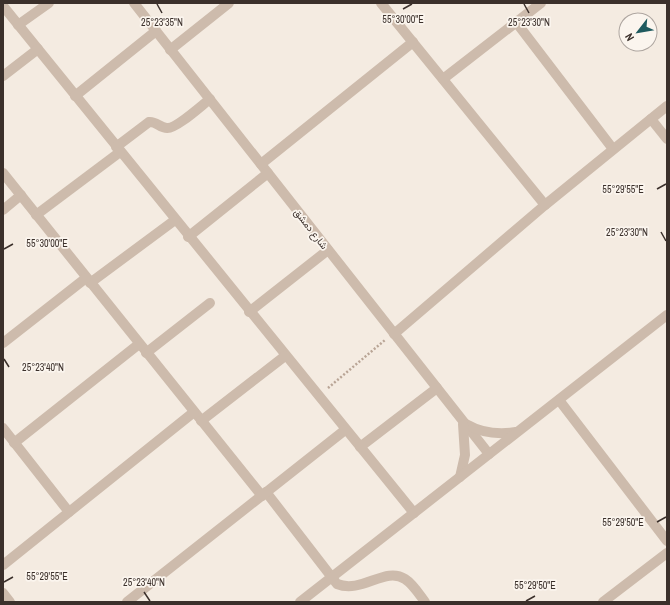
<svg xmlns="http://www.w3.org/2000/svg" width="670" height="605" viewBox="0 0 670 605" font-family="'Archivo Narrow',Vazirmatn,sans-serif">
<rect width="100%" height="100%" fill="#f4ebe1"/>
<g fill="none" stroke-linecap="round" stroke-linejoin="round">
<path stroke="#b9a596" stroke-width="2.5" stroke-dasharray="2 2" stroke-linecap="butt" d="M328,388L385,340"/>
<g stroke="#cdbbac" stroke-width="10">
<path d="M134,3L489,454"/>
<path d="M381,3L545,205"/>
<path d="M3,6L414,513"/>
<path d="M516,22L613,149"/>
<path d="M18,25L49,3"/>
<path d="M170,50L229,3"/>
<path d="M3,76L38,49"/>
<path d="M443,79L541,3"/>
<path d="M75,96L156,31"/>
<path d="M651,119L667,139"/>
<path d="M116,147L149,122C156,121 160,128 167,128C176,129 202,105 210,99"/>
<path d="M261,164L413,42"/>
<path d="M3,173L262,496"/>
<path d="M3,210L21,195"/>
<path d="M36,215L120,152"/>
<path d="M188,237L268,173"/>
<path d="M90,283L175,220"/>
<path d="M249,312L328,250"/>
<path d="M394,334L545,205L667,106"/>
<path d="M3,343L86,278"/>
<path d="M146,353L210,303"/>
<path d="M559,400L667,541"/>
<path d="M201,421L285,356"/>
<path d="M466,424C482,433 499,435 516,432"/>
<path d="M3,428L69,512"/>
<path d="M14,443L139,344"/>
<path d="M360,447L437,388"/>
<path d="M460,477L465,455L463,424"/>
<path d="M266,492L337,584C362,594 385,566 405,579C413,584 419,594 425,602"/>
<path d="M3,565L194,412"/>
<path d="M3,593L10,602"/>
<path d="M127,602L345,430"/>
<path d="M300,602L667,315"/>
<path d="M603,602L667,553"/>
</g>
</g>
<path fill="none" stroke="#3b302b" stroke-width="1.5" d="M157,4L162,13M524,4L529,13M403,9L412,4M657,189L666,184M661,232L666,241M4,249L13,244M4,359L9,367M657,522L666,517M4,582L13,577M144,592L150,601M526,601L535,596"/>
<g text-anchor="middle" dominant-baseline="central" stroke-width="3.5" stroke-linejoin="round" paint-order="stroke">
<g font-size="10" fill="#3b302b" stroke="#fbf5ee">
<text transform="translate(311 229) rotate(52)">شارع دمشق</text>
</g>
</g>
<g font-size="10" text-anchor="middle" fill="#3b302b" stroke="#fbf5ee" stroke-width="3.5" stroke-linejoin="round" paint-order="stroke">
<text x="403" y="23">55°30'00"E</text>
<text x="162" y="26">25°23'35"N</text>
<text x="529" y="26">25°23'30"N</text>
<text x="623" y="193">55°29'55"E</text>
<text x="627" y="236">25°23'30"N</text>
<text x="47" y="247">55°30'00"E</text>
<text x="43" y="371">25°23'40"N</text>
<text x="623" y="526">55°29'50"E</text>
<text x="47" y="580">55°29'55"E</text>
<text x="144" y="586">25°23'40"N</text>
<text x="535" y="589">55°29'50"E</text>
</g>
<rect width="670" height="605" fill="none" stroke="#3b302b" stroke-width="8"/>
<g transform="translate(638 32) rotate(239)"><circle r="19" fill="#fbf5ee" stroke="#aea6a0"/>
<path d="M0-3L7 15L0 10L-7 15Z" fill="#1f5a5e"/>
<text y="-6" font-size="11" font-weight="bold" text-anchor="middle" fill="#3b302b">N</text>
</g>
</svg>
